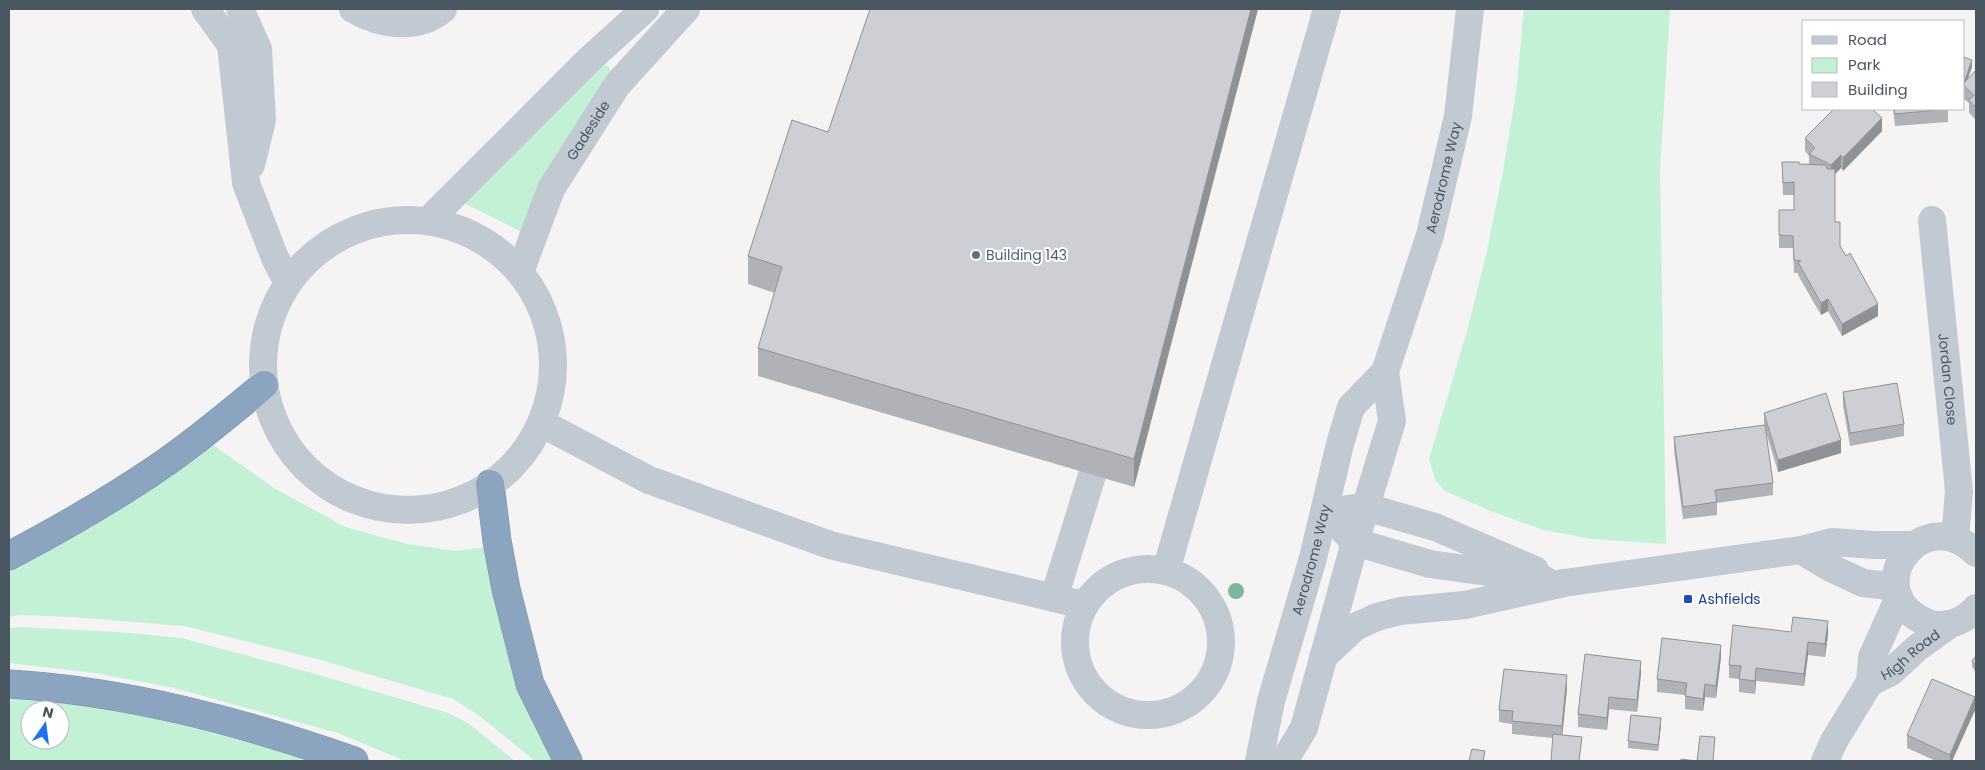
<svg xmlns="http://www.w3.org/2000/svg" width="1985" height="770" viewBox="0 0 1985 770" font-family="Poppins,sans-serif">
<rect width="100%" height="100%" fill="#f5f3f3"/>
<g fill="#c3f1d5" fill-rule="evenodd">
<path d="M1524,9H1670L1660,170L1666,544L1592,539L1544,530L1493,512L1445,491L1436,481L1429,459L1467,331L1485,260L1503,171L1516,93Z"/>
<path d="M597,65L608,66L613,74L522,232L462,202Z"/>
<path d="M209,442L274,488L345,527L407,544L456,551L487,547L558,761H535L477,714L453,699L317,659L184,626L73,617L20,615L9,617V565Z"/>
<path d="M20,627L118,632L181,638L312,673L448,713L468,723L515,761H405L338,733L174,688L95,673L9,663V628Z"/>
<path d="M9,692L166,716L319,761H9ZM30,710H60V740H30Z"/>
</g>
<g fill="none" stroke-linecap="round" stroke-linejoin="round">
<defs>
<g id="highway">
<path d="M490,484L497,541L506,589L530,684L568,761"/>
<path d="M9,556C60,529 111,500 159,467C196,442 230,413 264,385"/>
<path d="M9,684C127,691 243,722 354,761"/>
</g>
</defs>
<use href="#highway" stroke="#7690ad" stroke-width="29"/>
<g stroke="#c1cad2" stroke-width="28">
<path d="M205,9L231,45L246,183L275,258L288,283"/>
<path d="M240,9L258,49L262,120L251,165"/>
<path d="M353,9C380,25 418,31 443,9"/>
<path id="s1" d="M1932,220L1959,491L1955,538"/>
<circle cx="408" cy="365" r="145"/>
<path d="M428,221L590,59L645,9"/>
<path id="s2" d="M520,272L551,189L617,85L686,9"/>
<path d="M541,423L649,480L830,545L1084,605"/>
<path d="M1348,509L1366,507L1435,527L1535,570"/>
<path d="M1343,530L1355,542L1430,564L1545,580"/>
<path d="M1801,550L1829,567L1863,583L1896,587"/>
<path d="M1976,553C1926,503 1866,578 1912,614C1919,619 1927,624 1936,625C1951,626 1966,620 1976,608"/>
<circle cx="1148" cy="642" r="73"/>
<path d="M1166,571L1327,9"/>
<path d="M1054,598L1103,440"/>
<path d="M1323,657L1355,627L1377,617L1400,611L1465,605L1564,583L1801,550L1832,542L1874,545H1913"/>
<path id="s3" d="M1870,682L1891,672L1917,648L1949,625"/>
<path id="s4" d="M1259,761L1271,701L1313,558L1340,444L1351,407L1385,372L1430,235L1458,116L1470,9"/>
<path d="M1284,761L1304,728L1355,542L1392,421L1385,372"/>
<path d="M1825,761L1834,741L1870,682L1872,657L1899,597"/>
</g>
<use href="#highway" stroke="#8ba5c1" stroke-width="28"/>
</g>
<circle fill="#7bb799" cx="1236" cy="591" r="8"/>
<g fill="#b0b2b7">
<path d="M1258,9L1134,487L758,376V348L775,293L748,284V256L828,132Z"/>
<path d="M1964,57L1972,67L1967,80L1976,70V120L1969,113V103L1964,99Z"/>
<path d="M1893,109H1948V122L1895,126Z"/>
<path d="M1882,131L1843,171L1841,168L1835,174V222L1840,246L1878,316L1842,336L1828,311L1821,315L1798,275V273H1794L1793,248H1779V210H1794V195H1783L1782,162L1799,164H1809V156L1805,151V138Z"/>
<path d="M1843,392L1904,424V436L1850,446L1843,405Z"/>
<path d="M1764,413L1841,453L1778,472L1766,432L1773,483V495L1717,503V515L1683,519L1674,450V437L1764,425Z"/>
<path d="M1791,632L1828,634L1825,657L1808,655L1804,686L1756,681L1755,694L1739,692V679L1729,678V665Z"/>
<path d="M1976,656V672L1972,667V661Z"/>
<path d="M1721,657L1716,698L1705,697L1703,711L1685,709V695L1657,692V679Z"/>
<path d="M1641,673L1637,712L1609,709L1607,730L1578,727V714Z"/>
<path d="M1567,688L1562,735L1582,744L1553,738L1512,734V724L1499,722V710Z"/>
<path d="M1975,710L1952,761H1936L1907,748V735Z"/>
<path d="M1661,725L1658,751L1628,748V741Z"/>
</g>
<g fill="#909195">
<path d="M1251,9H1258L1134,487V459Z"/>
<path d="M1972,60V67L1965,87L1964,83Z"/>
<path d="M1882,118V131L1843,171V158Z"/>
<path d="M1841,155V168L1831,178V165Z"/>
<path d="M1828,299V311L1821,315V303Z"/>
<path d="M1878,304V316L1842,336V324Z"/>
<path d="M1841,440V453L1778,472V460Z"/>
<path d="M1828,621V634L1825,657V644Z"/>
<path d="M1808,642V655L1804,686V674Z"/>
<path d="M1721,645V657L1716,698V686Z"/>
<path d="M1641,661V673L1637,712V700Z"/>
<path d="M1756,668V681L1755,694V681Z"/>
<path d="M1567,675V688L1562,739V726Z"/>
<path d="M1705,684V697L1703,711V699Z"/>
<path d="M1609,697V709L1607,730V718Z"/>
<path d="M1975,697V710L1952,761H1950V755Z"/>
<path d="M1661,718V725L1658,751V745Z"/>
</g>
<g fill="#cdcfd5" stroke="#909195">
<path d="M870,9H1251L1134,459L758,348L782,267L748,256L792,120L828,132Z"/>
<path d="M1964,57L1972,60L1964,83Z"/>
<path d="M1976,70V108L1969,100L1974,95L1964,86V83Z"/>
<path d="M1834,109H1872L1882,118L1843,158L1841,155L1831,165L1809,154L1815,148L1805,138Z"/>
<path d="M1894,109H1948L1895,114Z"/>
<path d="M1782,162H1799V164L1826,165L1827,169H1835V222H1840V246L1846,256L1850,253L1878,304L1842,324L1828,299L1821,303L1798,262L1801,261L1794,260L1793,236L1779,235V210H1794V182L1783,183Z"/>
<path d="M1897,383L1904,424L1850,433L1843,392Z"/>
<path d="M1826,393L1841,440L1778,460L1764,413Z"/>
<path d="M1765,425L1773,483L1715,490L1717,502L1683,507L1674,437Z"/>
<path d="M1793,617L1828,621L1825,644L1808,642L1804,674L1756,668L1755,681L1739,679L1741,666L1729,665L1733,625L1791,632Z"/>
<path d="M1662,638L1721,645L1716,686L1705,684L1703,699L1685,696L1687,683L1657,679Z"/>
<path d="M1585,654L1641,661L1637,700L1609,697L1607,718L1578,714Z"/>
<path d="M1976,656V666L1972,661Z"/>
<path d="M1504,669L1567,675L1562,726L1512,721L1513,711L1499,710Z"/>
<path d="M1932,679L1975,697L1950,755L1907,735Z"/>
<path d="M1631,715L1661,718L1658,745L1628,741Z"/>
<path d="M1553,734L1582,737L1579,761H1551Z"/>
<path d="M1700,736L1715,737L1713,761H1697Z"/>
<path d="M1472,749L1485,751L1483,761H1469Z"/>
<path d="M1681,759L1696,761H1681Z"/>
</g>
<circle fill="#5c6f8a" stroke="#fff" stroke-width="2" cx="976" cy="255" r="5"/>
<rect fill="#1a4fb4" stroke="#fff" stroke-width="2" x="1683" y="594" width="10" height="10" rx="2.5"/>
<g text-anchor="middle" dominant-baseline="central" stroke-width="4" stroke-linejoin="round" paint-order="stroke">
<g font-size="14" fill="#4a5661" stroke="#fff">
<text stroke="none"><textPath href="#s2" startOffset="158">Gadeside</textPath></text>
<text stroke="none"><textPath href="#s4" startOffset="618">Aerodrome Way</textPath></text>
<text stroke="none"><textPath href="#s1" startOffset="160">Jordan Close</textPath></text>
<text stroke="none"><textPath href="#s4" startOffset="208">Aerodrome Way</textPath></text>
<text stroke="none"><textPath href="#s3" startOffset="49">High Road</textPath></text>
</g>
<g font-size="14" fill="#4e5e75" stroke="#fff" text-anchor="start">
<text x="986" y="255">Building 143</text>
</g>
<g font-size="14" fill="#164399" stroke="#fff" text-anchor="start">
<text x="1698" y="599">Ashfields</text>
</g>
</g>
<rect width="1985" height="770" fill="none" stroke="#4a5661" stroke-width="20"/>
<rect x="1802" y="20" width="162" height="90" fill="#ffffff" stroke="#b7bbc0"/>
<rect x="1812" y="36" width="25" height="8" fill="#c1cad2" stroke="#b7bbc0"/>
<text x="1848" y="45" font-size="15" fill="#4a5661">Road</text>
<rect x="1812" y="58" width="25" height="15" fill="#c3f1d5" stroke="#b7bbc0"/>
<text x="1848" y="70" font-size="15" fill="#4a5661">Park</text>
<rect x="1812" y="82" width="25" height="15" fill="#cdcfd5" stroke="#b7bbc0"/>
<text x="1848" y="95" font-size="15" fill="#4a5661">Building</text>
<g transform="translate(45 725) rotate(14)"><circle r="24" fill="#ffffff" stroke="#b7bbc0"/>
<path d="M0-4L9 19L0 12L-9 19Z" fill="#1a73e8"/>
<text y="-8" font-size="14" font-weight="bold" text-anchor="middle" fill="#4a5661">N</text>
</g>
</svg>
